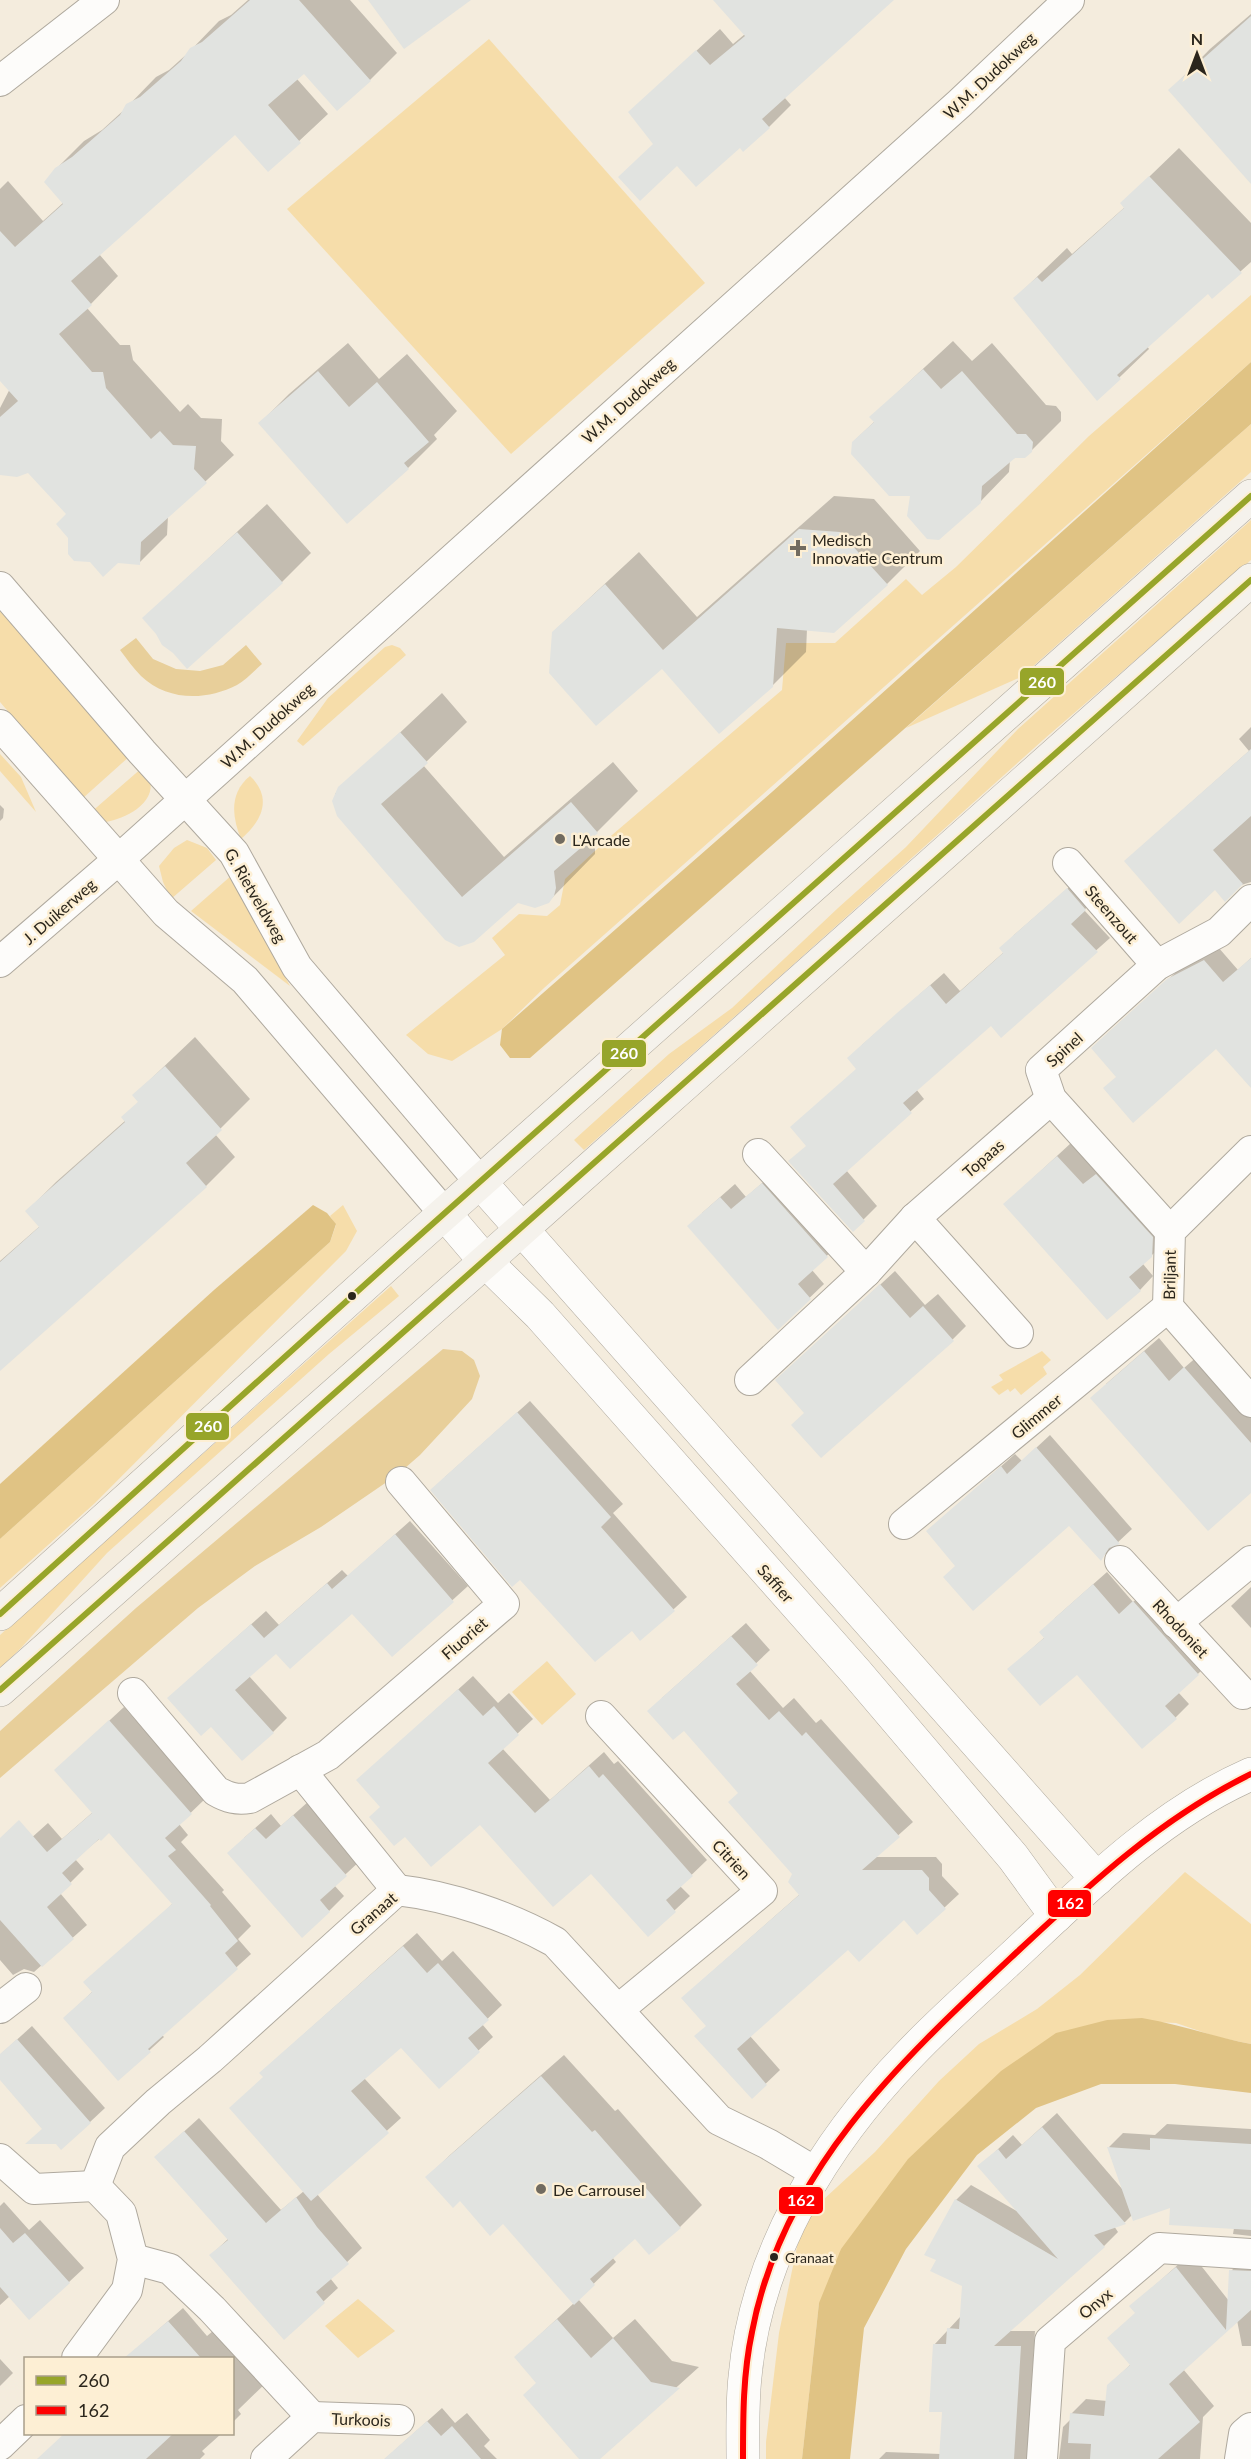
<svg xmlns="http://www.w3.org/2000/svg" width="1251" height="2459" viewBox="0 0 1251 2459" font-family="Lato,sans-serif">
<rect width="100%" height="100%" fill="#f4ecdd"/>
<g fill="#f6ddaa">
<path d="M489,39L705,283L511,454L287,209Z"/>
<path d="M1251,295V362L544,988L502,1029L452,1061L428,1054L406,1035L505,955L492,938L519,914L547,916L560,905L565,879L612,835L782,690L786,643H835L906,579L922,595L956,567L1089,436Z"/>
<path d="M1251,424V472L1021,677L906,728Z"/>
<path d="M1251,520V560L1043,740L787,970L584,1150L574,1140L669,1054L732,1008L838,908L906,847L1018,729Z"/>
<path d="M0,611L131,755L83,798L0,702Z"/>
<path d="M392,645L400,648L406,655L303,746L297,741L328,698L385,647Z"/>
<path d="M0,754L21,777L36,812L0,771Z"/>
<path d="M143,767C145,771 149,776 150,780C156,804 124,819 106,822L89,814Z"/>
<path d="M250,776C273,798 262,821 241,839C232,817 229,793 250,776Z"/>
<path d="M187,840L207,848L216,860L171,899L163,882L159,866L174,848Z"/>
<path d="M232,875L290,986L191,911Z"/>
<path d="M343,1205L357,1231L346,1251L95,1503L0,1588V1539L330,1242L336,1225L330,1216Z"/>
<path d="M391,1286L399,1296L329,1354L107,1553L21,1648L0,1668V1635Z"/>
<path d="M1042,1351L1051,1360L1043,1367L1047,1374L1021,1395L1015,1388L1010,1392L1008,1389L999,1395L991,1387L1003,1380L999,1375Z"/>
<path d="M547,1661L576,1694L542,1725L512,1692Z"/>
<path d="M1185,1872L1251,1924V2044L1217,2037L1176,2023L1107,2020L819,2303L802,2459H766V2442L779,2333L798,2242L811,2211L875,2152L939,2081L979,2044L1037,2009L1080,1975Z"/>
<path d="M358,2299L395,2331L358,2358L325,2326Z"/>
</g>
<g fill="#e8cf9a">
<path d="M136,638L153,659L176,669L200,671L223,665L246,645L262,664C254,671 246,680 237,685C206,701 167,701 141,676C133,668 127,659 120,650Z"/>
<path d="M443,1349L462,1351L474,1360L480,1376L472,1399L420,1455L397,1475L321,1527L255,1566L198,1608L0,1778V1731L136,1608Z"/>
</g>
<g fill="#e0c384">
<path d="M1251,362V424L530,1058H510L500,1045L502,1029L772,792Z"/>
<path d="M313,1205L327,1213L336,1224L330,1242L0,1539V1484L214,1290Z"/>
<path d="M1142,2018C1179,2024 1214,2037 1251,2044V2093L1175,2084H1101L1036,2108L977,2155L906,2249L864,2328L850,2459H802L819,2303L841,2249L908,2159L1001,2071L1056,2033L1107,2020Z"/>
</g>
<g fill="#0003">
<path d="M248,0H350L397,53L370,80L304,72L297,79L328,114L268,170L235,133L99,254L118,276L87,308L120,345H130L133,360L180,412L188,404L201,418L222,419L221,441L234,455L168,516L167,535L139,563L68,514L28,471H0V408L47,317L0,358V189L8,181L43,221L64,202L56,169L84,141L102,130L125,109L156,77L169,70L188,53L219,21L231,15Z"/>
<path d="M715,0H892L784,97L791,105L769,127L740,146L677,164L620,177L655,143L630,112L720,29L733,44L745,34Z"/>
<path d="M1251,14V182L1170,90L1210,49Z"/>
<path d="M1179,148L1251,223V262L1212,297L1208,292L1147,346L1149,349L1097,399L1015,298L1067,248L1072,254L1125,207L1122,203Z"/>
<path d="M953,341L972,361L992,343L1046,405L1056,406L1061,412V421L1031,451L1010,460L1009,472L980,502L911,495L853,442L875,421L871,417Z"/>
<path d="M348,343L379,379L407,354L457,411L434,435L437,439L408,468L347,522L260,423L289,394Z"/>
<path d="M834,496L874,499L920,551L887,584L807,629L806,652L772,686L662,667L553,632L639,552L697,617Z"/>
<path d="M267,504L311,553L282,582L157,633L144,618Z"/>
<path d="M442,693L467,722L423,765L504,857L613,762L638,791L595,834V854L549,901L518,902L473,941L335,794Z"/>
<path d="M1251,727V882L1238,886L1215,888L1140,848L1249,751L1239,739Z"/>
<path d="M0,805L4,809L3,818L0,821Z"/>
<path d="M1082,876L1099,896L1084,910L1110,938L1001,1035L991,1024L916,1089L924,1099L846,1170L877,1206L853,1230L808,1145L857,1068L862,1045L944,973L960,991L1004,952L1014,935Z"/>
<path d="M1218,947L1238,970L1251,958V1086L1216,1047L1118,1076L1107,1034L1183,966Z"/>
<path d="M195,1037L250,1099L215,1134L235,1157L206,1186L0,1368V1261L40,1226L27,1211L56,1182L126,1120L139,1101L134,1095Z"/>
<path d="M1071,1143L1165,1242L1143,1264L1153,1276L1140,1290L1005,1204Z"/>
<path d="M776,1171L841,1242L812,1270L824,1284L778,1328L702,1213L735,1184L746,1197Z"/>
<path d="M895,1271L925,1305L938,1294L966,1326L952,1340L805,1412L791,1367Z"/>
<path d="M1159,1338L1184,1368L1199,1355L1251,1413V1491L1106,1384Z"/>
<path d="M530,1401L623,1504L613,1513L687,1597L641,1639L632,1629L445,1477Z"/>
<path d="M1050,1435L1132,1529L1101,1558L1069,1524L957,1565L928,1531L1015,1454L1022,1461Z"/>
<path d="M410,1521L468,1586L392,1655L352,1612L276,1652L249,1676L287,1718L273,1732L184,1684L266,1611L279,1625L342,1570L348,1576Z"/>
<path d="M1107,1572L1133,1602L1148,1589L1212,1661L1178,1692L1189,1704L1175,1718L1077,1673L1009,1669L1045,1637L1055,1618Z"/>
<path d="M1251,1587V1628L1231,1606Z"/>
<path d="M746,1623L770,1650L749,1670L783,1708L794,1698L816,1723L821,1719L913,1822L874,1857H936L942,1864V1876L959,1894L917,1933L904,1918L848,1947L750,2036L780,2070L752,2097L707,2025L697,1985L800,1894L794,1874L739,1793L662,1698Z"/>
<path d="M473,1676L498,1703L509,1693L533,1719L502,1748L550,1800L604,1752L614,1764L618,1761L707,1860L680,1886L690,1896L648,1935L591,1872L480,1823L382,1806L358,1780Z"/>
<path d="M124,1707L205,1799L179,1824L188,1835L181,1842L224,1890L222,1892L251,1926L238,1939L251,1954L162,2035L164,2037L118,2079L65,2018L93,1991L173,1903L109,1831L75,1859L84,1869L60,1893L87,1925L34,1972L24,1969L13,1975L0,1960V1866L48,1823L62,1839L93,1812L70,1757Z"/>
<path d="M309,1801L361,1860L334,1885L344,1896L329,1911L244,1838L271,1814L281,1826Z"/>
<path d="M417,1933L442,1961L453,1951L502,2005L482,2024L493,2037L439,2087L401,2045L364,2078L401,2118L317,2194L362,2248L330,2278L338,2288L284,2338L211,2255L229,2238L156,2157L199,2118L281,2210L304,2191L264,2077L275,2060Z"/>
<path d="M32,2026L105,2108L90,2122L43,2128L0,2078V2055Z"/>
<path d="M564,2055L615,2111L618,2109L702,2205L680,2227L635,2237L612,2257L616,2262L578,2299L613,2338L635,2319L672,2361L699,2367L597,2459H581L538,2382L516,2357L574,2303L503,2222L460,2199L427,2177L450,2155Z"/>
<path d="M1057,2113L1123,2190L1109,2147L1123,2133L1155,2135L1167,2124L1251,2129V2236L1233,2234L1234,2228L1172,2206L1132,2215L1125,2222L1114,2226L1118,2232L1104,2246L1008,2331H1035L1030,2411H1041L1048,2459H879L886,2452L941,2454L943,2410L934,2345L961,2316L963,2285L938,2259L956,2200L971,2185L1020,2213L979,2167L1013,2135L1022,2145Z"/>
<path d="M4,2202L29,2230L40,2220L84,2268L69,2282L10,2296L0,2305V2206Z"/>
<path d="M1191,2253L1229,2301L1231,2271L1246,2256H1251V2346H1242L1237,2320L1183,2369L1214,2406L1203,2417L1200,2459H1059L1063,2427L1071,2419V2414L1086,2399L1107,2401L1108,2386L1131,2364L1137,2312L1132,2306Z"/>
<path d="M183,2308L207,2336L219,2326L268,2381L238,2410L241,2414L232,2423V2358H126Z"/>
<path d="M0,2359L13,2373L0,2386Z"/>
<path d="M442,2408L455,2423L467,2413L490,2440L484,2446L497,2459H385Z"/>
<path d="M66,2434H221L202,2451L205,2454L200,2459H39Z"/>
</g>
<g fill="#e1e3e0">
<path d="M250,0H299L371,81L337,111L304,74L268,105L301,143L268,172L235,135L71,281L92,305L59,334L92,372H103L106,388L151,439L160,431L173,445L196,446L194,469L207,483L141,542L140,565L118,563L103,577L90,562L74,561L68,554V538L56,524L66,514L28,473L17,477L0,475V417L18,401L0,381V231L15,247L63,204L44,182L55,168L72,157L120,115L126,104L140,97L181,61L190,48L202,42Z"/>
<path d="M368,0H471L404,49Z"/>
<path d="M713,0H894L762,119L770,128L743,152L740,148L696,187L677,166L640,201L618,177L653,144L628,112L696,50L710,65L745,36Z"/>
<path d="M1251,16V184L1168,90Z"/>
<path d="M1149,176L1242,273L1212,299L1208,294L1117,375L1121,379L1097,401L1013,298L1037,277L1042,282L1124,208L1120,203Z"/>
<path d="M923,369L941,389L962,371L1017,434H1026L1033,442L1032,452L1025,458H1015L982,486L981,503L939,540L927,539L907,516L910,496H889L851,454L852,442L874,422L869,417Z"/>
<path d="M318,371L349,407L377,382L429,442L404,463L409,469L347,524L258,423Z"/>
<path d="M799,529L840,532L888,585L834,633L777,628L773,687L719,734L662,669L596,726L549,673L552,632L605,584L663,650Z"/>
<path d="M237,532L283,583L187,669L173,653L162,645L156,634L142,618Z"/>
<path d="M400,732L428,763L381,804L462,897L571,802L598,833L554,871L556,888L554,896L549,903L535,908L518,903L474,942L459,947L445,940L386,873L337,816L332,801L338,787Z"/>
<path d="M1251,749V816L1213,850L1243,884L1225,902L1215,890L1179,924L1124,861Z"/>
<path d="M1067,888L1086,910L1071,924L1098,952L1001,1038L991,1026L903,1103L912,1113L833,1184L865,1221L853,1232L788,1161L806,1146L790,1127L856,1069L847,1058L897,1013L930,985L946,1004L1003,953L999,948Z"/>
<path d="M1251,958V1088L1216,1049L1133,1123L1103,1088L1116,1077L1091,1048L1167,979L1204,960L1223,982Z"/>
<path d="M165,1066L222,1130L186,1163L207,1187L0,1371V1262L39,1227L25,1211L125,1122L121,1117L138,1102L132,1095Z"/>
<path d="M1057,1156L1083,1184L1096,1174L1153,1237L1152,1257L1129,1277L1141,1291L1107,1320L1003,1204Z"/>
<path d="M762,1183L828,1257L798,1284L811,1299L778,1330L687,1226L720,1197L731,1209Z"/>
<path d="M880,1284L910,1318L923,1306L954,1341L821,1458L791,1425L804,1413L775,1380Z"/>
<path d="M1144,1351L1169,1381L1184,1367L1251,1443V1493L1208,1531L1090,1398Z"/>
<path d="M517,1412L611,1517L601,1527L675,1611L640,1641L632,1631L595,1662L520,1580L512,1587L430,1490Z"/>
<path d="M1036,1447L1120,1544L1109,1548L1101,1561L1069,1526L973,1611L943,1577L955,1566L926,1531L1001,1466L1007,1474Z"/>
<path d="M395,1534L454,1602L392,1657L352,1614L290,1669L276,1654L235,1690L274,1733L242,1761L211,1727L201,1736L167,1698L251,1624L264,1638L327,1583L332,1589Z"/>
<path d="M1093,1584L1119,1614L1133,1601L1199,1675L1165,1706L1177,1719L1142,1749L1077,1675L1040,1706L1007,1669L1044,1638L1039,1632Z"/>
<path d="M731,1636L758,1665L736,1684L769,1720L779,1711L802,1736L806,1732L900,1837L862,1870H922L929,1878V1890L946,1909L917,1935L904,1920L859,1962L848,1950L737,2049L767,2085L752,2099L694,2036L706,2026L681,1998L799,1895L788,1882L792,1874L728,1802L738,1793L684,1731L673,1740L647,1711Z"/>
<path d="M458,1689L483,1716L494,1706L519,1735L488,1763L535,1813L589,1766L599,1778L603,1774L693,1876L666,1900L676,1912L648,1937L591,1874L553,1907L480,1825L431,1867L405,1837L394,1846L369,1817L380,1807L356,1780Z"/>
<path d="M109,1720L192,1814L165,1838L176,1850L168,1856L211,1905L210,1906L238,1941L225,1953L238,1969L148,2049L151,2052L118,2081L63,2018L92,1992L83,1982L172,1904L109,1833L101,1841L99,1839L62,1873L72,1884L47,1907L74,1939L42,1967L0,1920V1838L19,1820L47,1852L92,1813L54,1770Z"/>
<path d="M293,1815L347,1876L320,1900L330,1912L302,1938L227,1853L255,1828L266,1839Z"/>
<path d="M403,1946L427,1973L438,1963L489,2020L468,2038L480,2052L439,2089L401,2048L351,2091L389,2133L311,2201L229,2108L263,2077L259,2073Z"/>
<path d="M17,2039L91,2123L61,2150L56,2144H25L42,2129L0,2080V2054Z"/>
<path d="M541,2076L592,2132L595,2130L681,2228L649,2255L635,2239L590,2279L595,2285L574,2305L503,2224L490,2236L460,2201L453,2208L425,2177Z"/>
<path d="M1042,2127L1126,2224L1094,2235L1105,2247L994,2346H1021L1014,2459H939L942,2412H929L933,2344H946L947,2328L959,2329L962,2286L930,2271L936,2260L924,2255L955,2199L1058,2259L977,2166L998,2149L1006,2159Z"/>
<path d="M184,2131L266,2223L296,2197L317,2227L349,2264L316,2292L325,2303L284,2340L209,2255L228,2240L154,2157Z"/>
<path d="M1150,2138L1251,2144V2230L1169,2225L1170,2208L1133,2221L1107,2147L1150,2150Z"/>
<path d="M0,2228L13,2243L25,2233L70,2283L29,2320L0,2287Z"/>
<path d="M1176,2267L1226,2330L1229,2270L1251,2271V2310L1169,2384L1200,2422L1158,2459H1090L1091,2444L1068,2443L1070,2413L1104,2416L1107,2385L1130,2365L1107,2338L1135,2313L1129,2306Z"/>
<path d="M557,2319L591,2358L613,2338L651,2382L680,2388L600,2459H579L523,2395L536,2383L514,2357Z"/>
<path d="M168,2321L201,2358H124L161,2327Z"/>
<path d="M427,2421L441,2436L452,2426L481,2459H384Z"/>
<path d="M65,2433H174L146,2459H37Z"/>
</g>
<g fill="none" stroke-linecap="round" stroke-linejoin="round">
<defs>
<g id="minor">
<path d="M0,81L104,0"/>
<path d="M0,587L142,752L234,853L297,967L480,1182"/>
<path d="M0,725L166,913L245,980L445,1214"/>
<path d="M1068,863L1157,965"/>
<path d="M0,962L118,860L960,103L1069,0"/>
<path d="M1251,1151L1170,1231L1168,1307L1251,1402"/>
<path d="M758,1154L866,1272"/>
<path d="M915,1218L1018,1333"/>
<path d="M1170,1231L1051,1099L1041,1070L1157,965L1219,932L1251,900"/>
<path d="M750,1380L866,1272L915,1218L1051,1099"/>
<path d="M904,1524L1168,1307"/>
<path d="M1120,1561L1243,1694"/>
<path d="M1176,1623L1251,1561"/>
<path d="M133,1693L216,1791C228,1798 237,1800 250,1798L328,1755L504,1604L401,1482"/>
<path d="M601,1716L762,1891L619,2009"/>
<path d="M300,1770L397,1890"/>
<path d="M0,2008L26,1988"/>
<path d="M0,2159L34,2189L95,2186"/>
<path d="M95,2186L110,2147L158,2102L210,2059L397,1890C449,1896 509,1916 555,1942L719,2120L768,2144L815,2172"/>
<path d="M133,2259L170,2269L212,2309L312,2417"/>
<path d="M77,2358L127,2290L133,2259L121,2213L95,2186"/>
<path d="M0,2445L26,2420"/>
<path d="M266,2459L312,2417L399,2420"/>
<path d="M1042,2459L1050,2341L1159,2248L1251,2254"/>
<path d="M1240,2459L1244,2434L1251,2428"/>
</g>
<g id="tertiary">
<path d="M480,1182L1097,1879"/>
<path d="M445,1214L485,1261L540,1315L856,1672L1013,1857L1056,1916"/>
<path d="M743,2459C743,2432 742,2404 745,2377C756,2254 824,2143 909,2055C945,2017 986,1982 1024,1946C1093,1881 1164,1812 1251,1774"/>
</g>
<g id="secondary">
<path d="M0,1614L401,1252L1251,496"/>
<path d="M0,1690L522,1229L1251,580"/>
</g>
</defs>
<use href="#minor" stroke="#afa99e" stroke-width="32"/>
<use href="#tertiary" stroke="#afa99e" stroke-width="34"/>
<use href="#secondary" stroke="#afa99e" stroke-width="34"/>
<use href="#minor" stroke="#fdfcfa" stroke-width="30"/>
<use href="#tertiary" stroke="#fdfcfa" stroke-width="33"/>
<use href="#secondary" stroke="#f5f2ec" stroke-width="33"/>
<defs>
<g id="bus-1">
<path d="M0,1614L401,1252L1251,496"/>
<path d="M0,1690L1251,580"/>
</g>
<path id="bus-2" d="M743,2459C743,2416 743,2374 752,2332C783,2169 902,2060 1017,1952C1090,1884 1161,1818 1251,1774"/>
</defs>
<use href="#bus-1" stroke="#fdefd4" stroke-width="10"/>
<use href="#bus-2" stroke="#fdefd4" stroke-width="10"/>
<use href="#bus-1" stroke="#97a52a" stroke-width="6"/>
<use href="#bus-2" stroke="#f00" stroke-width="6"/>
</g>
<g fill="#716b60" stroke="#fdefd4" stroke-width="2">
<path d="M795 539h6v6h6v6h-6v6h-6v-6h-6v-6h6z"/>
<circle cx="560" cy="839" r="6"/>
<circle cx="541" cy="2189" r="6"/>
</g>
<g fill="#2b261c" stroke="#fdefd4" stroke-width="2">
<circle cx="352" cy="1296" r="5"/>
<circle cx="774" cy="2257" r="5"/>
</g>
<g text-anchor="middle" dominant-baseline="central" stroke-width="5" stroke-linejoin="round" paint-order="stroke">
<g font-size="14" fill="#2b261c" stroke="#fdefd4" text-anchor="start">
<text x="785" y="2257">Granaat</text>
</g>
<g font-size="16" fill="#2b261c" stroke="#fdefd4">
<text transform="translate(989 75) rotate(-43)">W.M. Dudokweg</text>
<text transform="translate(628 400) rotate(-42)">W.M. Dudokweg</text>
<text transform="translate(267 725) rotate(-42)">W.M. Dudokweg</text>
<text transform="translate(256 895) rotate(60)">G. Rietveldweg</text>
<text transform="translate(59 911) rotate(-41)">J. Duikerweg</text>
<text transform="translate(1112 914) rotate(49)">Steenzout</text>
<text transform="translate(1064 1049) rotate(-42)">Spinel</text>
<text transform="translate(983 1158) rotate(-41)">Topaas</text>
<text transform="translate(1169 1275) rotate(-89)">Briljant</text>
<text transform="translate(1036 1416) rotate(-40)">Glimmer</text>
<text transform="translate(776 1583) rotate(48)">Saffier</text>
<text transform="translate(1181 1628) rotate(47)">Rhodoniet</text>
<text transform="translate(464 1638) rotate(-41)">Fluoriet</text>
<text transform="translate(732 1859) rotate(47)">Citrien</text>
<text transform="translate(373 1913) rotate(-41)">Granaat</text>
<text transform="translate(1095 2303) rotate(-40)">Onyx</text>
<text transform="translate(361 2419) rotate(2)">Turkoois</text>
</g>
<g font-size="16" fill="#2b261c" stroke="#fdefd4" text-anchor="start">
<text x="812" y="539">Medisch<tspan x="812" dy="18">Innovatie Centrum</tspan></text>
<text x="572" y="839">L'Arcade</text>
<text x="553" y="2189">De Carrousel</text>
</g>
</g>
<g stroke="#fdefd4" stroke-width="2">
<rect x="1019" y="667" width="46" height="29" rx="6" fill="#97a52a"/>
<rect x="601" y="1039" width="46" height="29" rx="6" fill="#97a52a"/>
<rect x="185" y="1412" width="45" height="29" rx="6" fill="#97a52a"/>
<rect x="1047" y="1889" width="45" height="29" rx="6" fill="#f00"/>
<rect x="778" y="2186" width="46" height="29" rx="6" fill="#f00"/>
</g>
<g font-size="16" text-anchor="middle" font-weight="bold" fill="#fff">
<text x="1042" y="688">260</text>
<text x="624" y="1059">260</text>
<text x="208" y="1432">260</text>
<text x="1070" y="1909">162</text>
<text x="801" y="2206">162</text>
</g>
<rect x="24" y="2357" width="210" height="78" fill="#fdefd4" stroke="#a99f8a" stroke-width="1.5"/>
<rect x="36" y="2376" width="30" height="9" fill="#97a52a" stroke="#a99f8a" stroke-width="1.5"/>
<text x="78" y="2387" font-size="18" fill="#2b261c">260</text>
<rect x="36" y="2406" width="30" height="9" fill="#ff0000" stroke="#a99f8a" stroke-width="1.5"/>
<text x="78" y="2417" font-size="18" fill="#2b261c">162</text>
<g transform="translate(1197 54)" stroke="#fdefd4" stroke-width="4.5" paint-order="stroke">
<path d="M0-4.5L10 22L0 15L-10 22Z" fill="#2b261c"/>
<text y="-9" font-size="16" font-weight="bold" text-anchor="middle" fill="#2b261c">N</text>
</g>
</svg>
